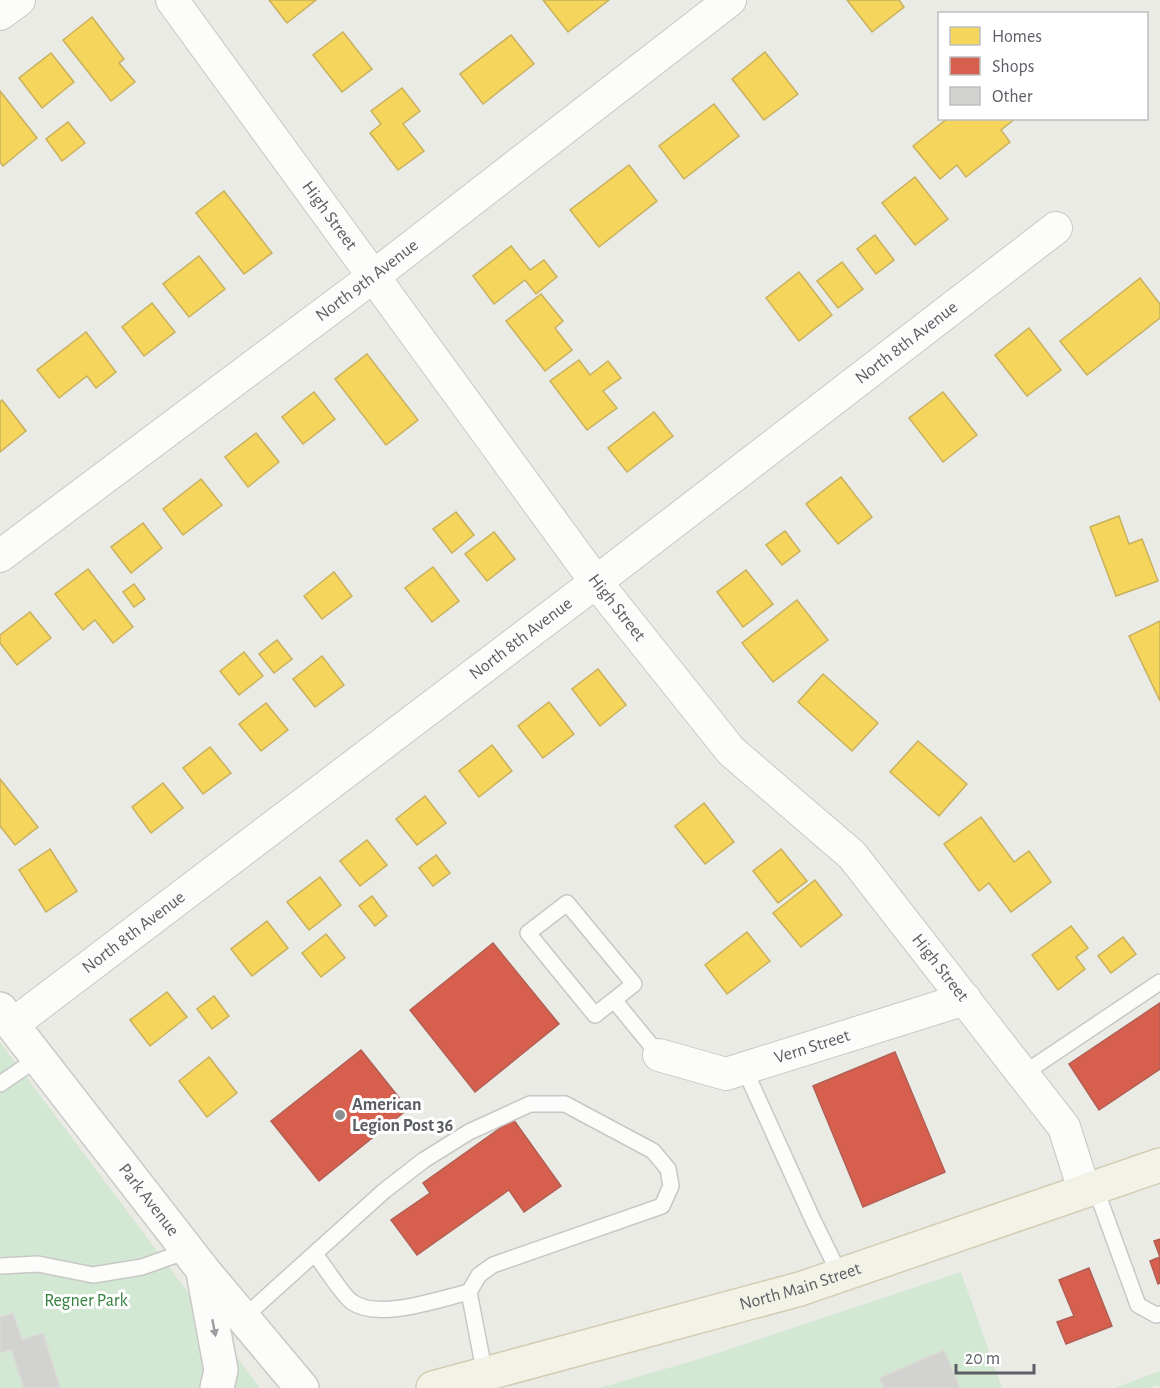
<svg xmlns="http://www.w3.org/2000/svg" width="1160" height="1388" viewBox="0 0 1160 1388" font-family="'Alegreya Sans',sans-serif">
<rect width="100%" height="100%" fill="#ebebe6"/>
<g fill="#d3e8d3">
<path d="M0,1042L260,1388H0Z"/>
<path d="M961,1272L1002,1388H599L706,1357Z"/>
<path d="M1160,1371V1388L1158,1385L1150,1388H1114Z"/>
</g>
<g fill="#f6d55c" stroke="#c8b15e" stroke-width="1.5">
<path d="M269,0H316L287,23Z"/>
<path d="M543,0H609L568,32Z"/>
<path d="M847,0H899L904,7L872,32Z"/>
<path d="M92,17L124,59L119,63L135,82L111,101L63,40Z"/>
<path d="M343,32L372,69L342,92L313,55Z"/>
<path d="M511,35L534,64L483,104L460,74Z"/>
<path d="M765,52L798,94L764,120L732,79Z"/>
<path d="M51,53L74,82L42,108L19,78Z"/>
<path d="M402,88L420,111L403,124L424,151L398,170L370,133L381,124L371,111Z"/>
<path d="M0,91L37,138L3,166L0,162Z"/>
<path d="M714,104L739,136L684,179L659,146Z"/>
<path d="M948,118H1016L1001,130L1010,142L966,177L957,165L940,179L913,146Z"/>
<path d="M68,122L85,143L62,161L46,139Z"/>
<path d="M629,165L657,201L599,247L570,210Z"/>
<path d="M915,177L948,219L915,245L882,203Z"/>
<path d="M224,191L272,253L244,274L196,213Z"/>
<path d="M875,235L894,260L876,274L857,249Z"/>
<path d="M511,246L530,270L544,260L557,277L536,294L525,280L494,304L473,276Z"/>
<path d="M199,256L225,289L189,317L163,284Z"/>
<path d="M842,262L863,289L838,308L817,281Z"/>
<path d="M799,272L832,315L799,341L766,298Z"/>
<path d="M1140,278L1160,304V318L1087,375L1060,341Z"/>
<path d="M541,294L563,321L555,328L572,350L545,371L506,321Z"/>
<path d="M152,303L175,332L144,356L122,327Z"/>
<path d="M1029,328L1061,370L1027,396L995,355Z"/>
<path d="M86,332L116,372L96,388L87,376L59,398L37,370Z"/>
<path d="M367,354L418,420L386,445L335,379Z"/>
<path d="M579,360L590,375L608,361L621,378L603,391L617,408L587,430L550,381Z"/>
<path d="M314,392L335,419L303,444L282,417Z"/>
<path d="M943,392L977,435L943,462L909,418Z"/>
<path d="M2,400L26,431L0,452V402Z"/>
<path d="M654,412L673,436L627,472L608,448Z"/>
<path d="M256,433L279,462L248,487L225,457Z"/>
<path d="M841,477L872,517L838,544L806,504Z"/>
<path d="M201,479L222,505L183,535L163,509Z"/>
<path d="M456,512L474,535L452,553L433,529Z"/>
<path d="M1119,516L1129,544L1142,539L1158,581L1116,596L1090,527Z"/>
<path d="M143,523L162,548L131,573L111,547Z"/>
<path d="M785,531L800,551L782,565L766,545Z"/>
<path d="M494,532L515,559L487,581L465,554Z"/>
<path d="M433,567L459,601L432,622L405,588Z"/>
<path d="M88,569L133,627L113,643L95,620L83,630L55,594Z"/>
<path d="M746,570L773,604L743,627L717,592Z"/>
<path d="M334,572L352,596L322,619L304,596Z"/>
<path d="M134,584L145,599L134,607L123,592Z"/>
<path d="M797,600L828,640L773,682L742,643Z"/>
<path d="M30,612L51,638L17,665L0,643V635Z"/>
<path d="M1160,621V701L1129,636Z"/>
<path d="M277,640L292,659L274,673L259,654Z"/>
<path d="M244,652L263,676L239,695L220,671Z"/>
<path d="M322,656L344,685L315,707L293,679Z"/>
<path d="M598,669L626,705L600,726L572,689Z"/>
<path d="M823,674L878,723L852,751L798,702Z"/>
<path d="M549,702L574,734L543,758L518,726Z"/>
<path d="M266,703L288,730L261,751L239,724Z"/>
<path d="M918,741L967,784L939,816L890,772Z"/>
<path d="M492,745L512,771L479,797L459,771Z"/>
<path d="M210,747L231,773L203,794L183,768Z"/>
<path d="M0,779L38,827L15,845L0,826Z"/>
<path d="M163,783L183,808L151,833L132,807Z"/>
<path d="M425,796L446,823L417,845L396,819Z"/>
<path d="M704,803L734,842L705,864L675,826Z"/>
<path d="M981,817L1014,862L1029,851L1051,882L1011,912L989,883L979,891L944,844Z"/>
<path d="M367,840L387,865L360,886L340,861Z"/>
<path d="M50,849L77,891L46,912L19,870Z"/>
<path d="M781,849L807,881L778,903L753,871Z"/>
<path d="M436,855L450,873L433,886L419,868Z"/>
<path d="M320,877L341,905L309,930L287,902Z"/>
<path d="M815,880L842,915L801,947L773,913Z"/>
<path d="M372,896L387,916L375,926L359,906Z"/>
<path d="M267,921L288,948L252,976L231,949Z"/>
<path d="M1071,926L1088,948L1076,957L1085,969L1058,990L1032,955Z"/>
<path d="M747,932L770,961L727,994L705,965Z"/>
<path d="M326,934L345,958L321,977L302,953Z"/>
<path d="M1123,937L1136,954L1111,973L1098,956Z"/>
<path d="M167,992L187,1017L150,1046L130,1020Z"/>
<path d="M214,996L229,1016L212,1029L197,1009Z"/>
<path d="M209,1057L237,1093L207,1117L179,1081Z"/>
</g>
<g fill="#d6604d" stroke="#b15f54" stroke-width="1.5">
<path d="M493,943L559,1024L475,1092L410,1010Z"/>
<path d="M1160,1003V1069L1099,1110L1069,1064Z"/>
<path d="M361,1050L408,1109L319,1181L271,1121Z"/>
<path d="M895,1052L945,1172L863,1207L813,1086Z"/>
<path d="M513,1119L561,1186L524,1212L509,1190L417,1255L391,1220L430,1193L423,1183Z"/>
<path d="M1160,1239V1283L1158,1284L1150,1261L1160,1257L1154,1241Z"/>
<path d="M1089,1268L1112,1326L1066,1344L1057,1322L1074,1316L1059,1280Z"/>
</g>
<g fill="#d2d2d0" stroke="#dad9d5" stroke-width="1.5">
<path d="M13,1313L22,1340L43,1333L60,1388H24L11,1349L0,1353V1317Z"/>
<path d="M944,1350L960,1388H884L880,1378Z"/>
</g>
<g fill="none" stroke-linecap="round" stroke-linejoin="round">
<defs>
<g id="lane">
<path d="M614,1000L634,984L567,903L528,933L595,1015L614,1000L659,1055"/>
<path d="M744,1068L813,1220L840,1275"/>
<path d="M1023,1074L1160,982"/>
<path d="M0,1084L38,1058"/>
<path d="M1095,1187L1138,1305L1156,1315L1160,1314"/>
<path d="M315,1254C323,1264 343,1296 352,1302C379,1321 439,1299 469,1292"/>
<path d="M0,1266L38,1264L93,1275L142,1267L187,1251"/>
<path d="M243,1318L384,1191L424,1160L469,1132L530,1104H565L653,1151L668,1169L671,1186L662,1206L493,1265L479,1275L469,1292L485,1375"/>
</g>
<g id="street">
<path id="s1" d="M172,0L596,582L731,751L852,855L1064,1127L1084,1190"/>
<path d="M0,14L19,0"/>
<path id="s2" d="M0,556L374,276L730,0"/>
<path id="s3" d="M12,1025L596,582L1056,228"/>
<path id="s4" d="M659,1055L726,1074L965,999"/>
</g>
<g id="secondary">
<path id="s5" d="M0,1009L203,1270L302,1388"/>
<path d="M203,1272L221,1370L217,1388"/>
</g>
<g id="primary">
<path id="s6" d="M433,1388L800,1289L1160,1165"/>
</g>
</defs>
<use href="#lane" stroke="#c7c8c6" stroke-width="18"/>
<use href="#street" stroke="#c7c8c6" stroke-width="34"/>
<use href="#secondary" stroke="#c8c8c7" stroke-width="36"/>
<use href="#primary" stroke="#d3ceb4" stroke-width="36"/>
<use href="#lane" stroke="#fcfcfb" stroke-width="15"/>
<use href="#street" stroke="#fcfcfb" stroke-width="32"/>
<use href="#secondary" stroke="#fcfcfb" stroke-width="33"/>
<use href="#primary" stroke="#f3f2e7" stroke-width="33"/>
</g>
<defs><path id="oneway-solid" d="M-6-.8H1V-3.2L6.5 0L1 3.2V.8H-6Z" transform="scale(1.5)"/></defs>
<use fill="#9b9da0" href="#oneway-solid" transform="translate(214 1328) rotate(79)"/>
<circle fill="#8d8f92" stroke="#fff" stroke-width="2" cx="340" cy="1115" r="6"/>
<g text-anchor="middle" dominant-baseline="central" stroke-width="6" stroke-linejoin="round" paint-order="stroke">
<g font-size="18" fill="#5b5e64" stroke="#fff">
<text stroke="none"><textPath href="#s1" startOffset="267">High Street</textPath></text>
<text stroke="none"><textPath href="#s2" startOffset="459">North 9th Avenue</textPath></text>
<text stroke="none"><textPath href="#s3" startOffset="1125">North 8th Avenue</textPath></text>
<text stroke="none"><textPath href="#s1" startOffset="753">High Street</textPath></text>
<text stroke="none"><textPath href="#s3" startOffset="639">North 8th Avenue</textPath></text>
<text stroke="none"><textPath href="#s3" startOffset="153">North 8th Avenue</textPath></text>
<text stroke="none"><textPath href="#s1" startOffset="1239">High Street</textPath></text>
<text stroke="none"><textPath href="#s4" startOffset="160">Vern Street</textPath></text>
<text stroke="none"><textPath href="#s5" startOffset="242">Park Avenue</textPath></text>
<text stroke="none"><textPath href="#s6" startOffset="381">North Main Street</textPath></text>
</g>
<g font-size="18" font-weight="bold" fill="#5b5e64" stroke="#fff" text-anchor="start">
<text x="352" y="1105">American<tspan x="352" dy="21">Legion Post 36</tspan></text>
</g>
<g font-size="18" fill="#358140" stroke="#fff">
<text x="86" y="1301">Regner Park</text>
</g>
</g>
<rect x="938" y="12" width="210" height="108" fill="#ffffff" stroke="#bdbfc1" stroke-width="1.5"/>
<rect x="950" y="27" width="30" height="18" fill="#f6d55c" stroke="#bdbfc1" stroke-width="1.5"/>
<text x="992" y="42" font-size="18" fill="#5b5e64">Homes</text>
<rect x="950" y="57" width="30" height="18" fill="#d6604d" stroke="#bdbfc1" stroke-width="1.5"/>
<text x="992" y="72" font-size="18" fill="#5b5e64">Shops</text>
<rect x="950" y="87" width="30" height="18" fill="#d2d2d0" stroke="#bdbfc1" stroke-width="1.5"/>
<text x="992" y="102" font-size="18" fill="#5b5e64">Other</text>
<path d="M956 1364v9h78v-9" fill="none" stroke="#5b5e64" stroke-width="3"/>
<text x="965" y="1364" font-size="18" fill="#5b5e64" stroke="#ffffff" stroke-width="4.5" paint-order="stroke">20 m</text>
</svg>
